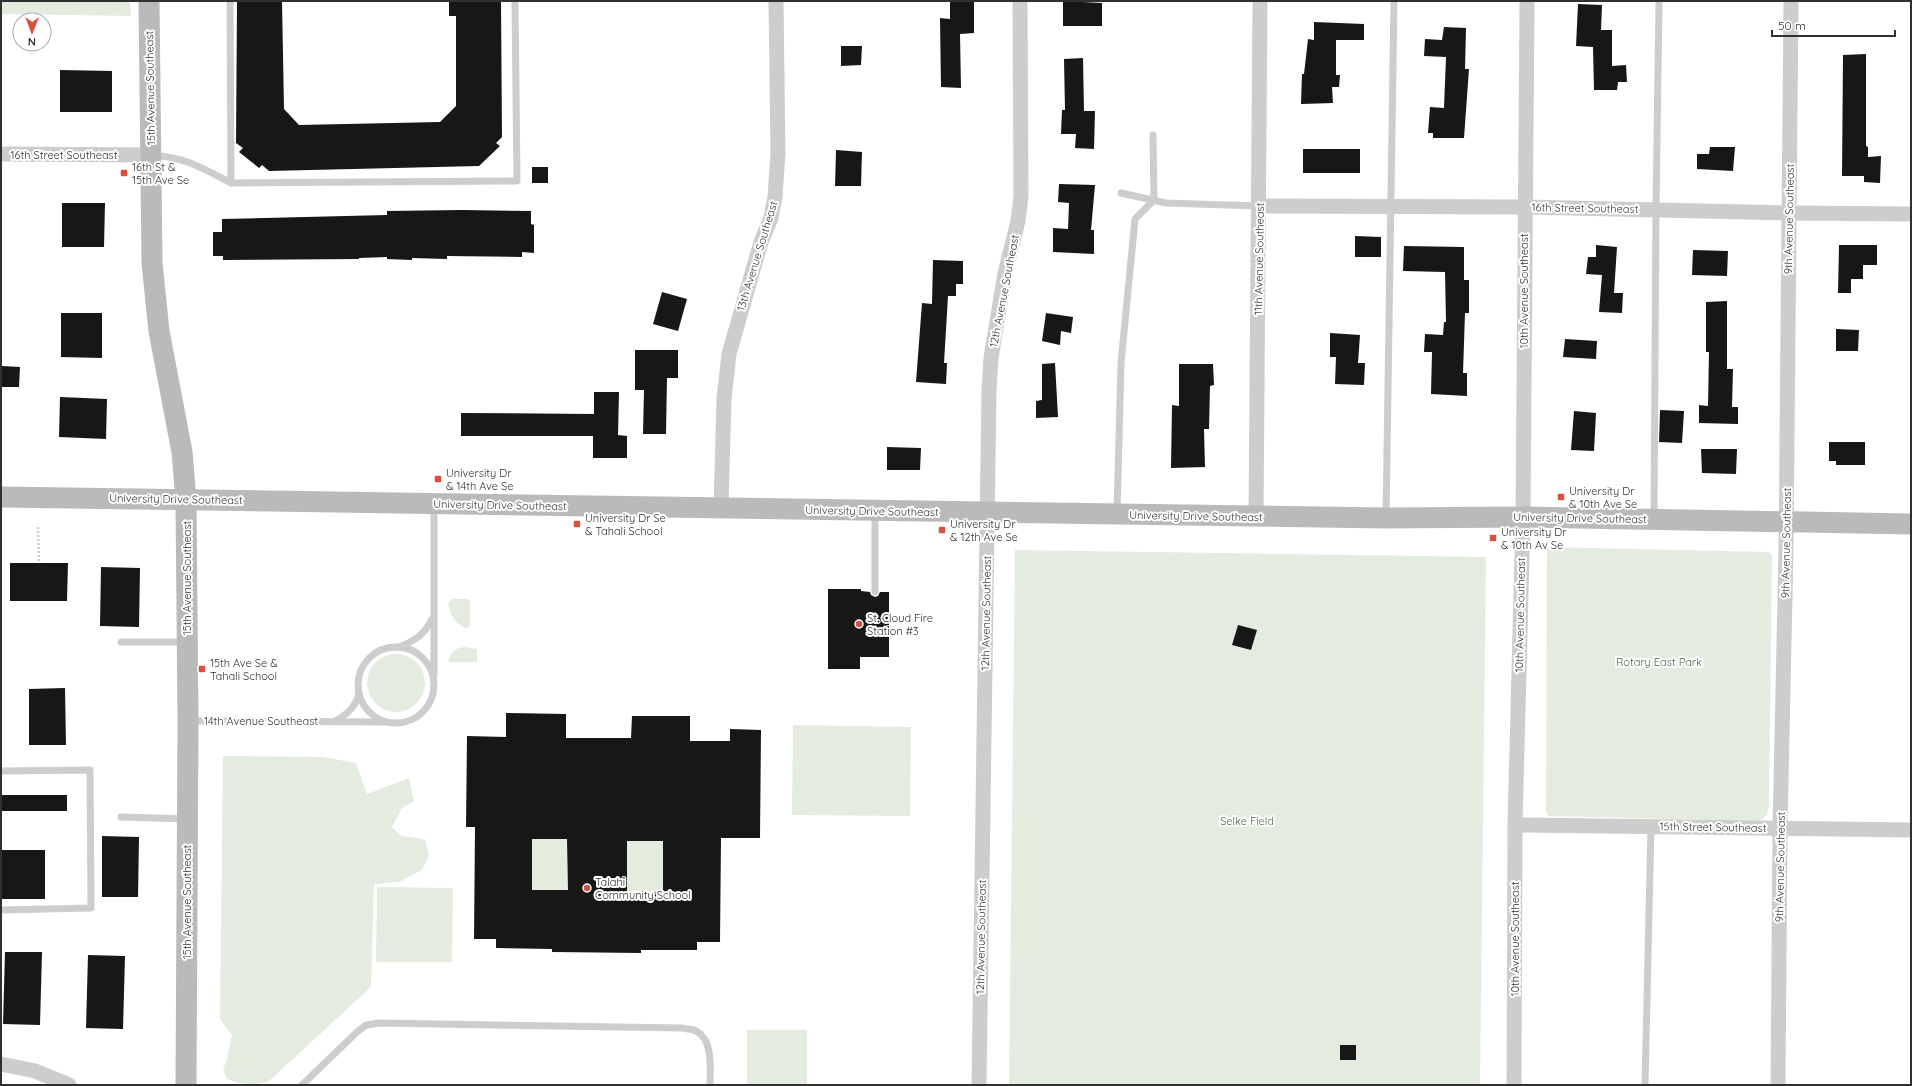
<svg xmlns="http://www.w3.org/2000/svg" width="1912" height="1086" viewBox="0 0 1912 1086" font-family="Quicksand,sans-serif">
<rect width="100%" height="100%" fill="#fff"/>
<g fill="#e4ece0">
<path d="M1,1H130L131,16L1,14Z"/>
<path d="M1547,547L1769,552L1772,555L1769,803C1768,813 1768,817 1758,821L1548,816L1546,811Z"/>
<path d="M1015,550L1486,557L1480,1085H1009Z"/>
<path d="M451,599H467L470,600V625L468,628H465C455,622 450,616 448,604Z"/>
<path d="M465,647L477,649V662H448C451,652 454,648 465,647Z"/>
<circle cx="396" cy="683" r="29"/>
<path d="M793,725L911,727L910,816L792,815Z"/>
<path d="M223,756L323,757L356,763L367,794L409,778L414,801L402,808L392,827L401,836L425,839L429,855L422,870L399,882L374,884L371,987L269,1081C255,1086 241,1085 227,1079L223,1069L227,1060L232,1035L220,1019Z"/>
<path d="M532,839H570C567,857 567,873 570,890H532Z"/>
<path d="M624,841H663V892H625C627,874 628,859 624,841Z"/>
<path d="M377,887L453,888L452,962H376Z"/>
<rect x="747" y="1030" width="60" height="55"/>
</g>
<g fill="#171717" fill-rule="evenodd">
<path d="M237,1H282L284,109L299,125L440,122L456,106V16H449V1H501L502,137L496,143L500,146L479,166L269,171L262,165L259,168L239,152L243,148L236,143Z"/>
<path d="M950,1H974V33L960,34L961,88L941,87L940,18L950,19Z"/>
<path d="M1063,1L1102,3V26H1063Z"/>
<path d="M1578,4L1602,5L1601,30H1612V66L1626,65L1627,82H1618L1617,90H1594L1593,47L1576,46Z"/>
<path d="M1314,22L1364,24V40H1336V75H1340L1339,87H1332L1333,103L1301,104L1302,74H1304L1308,39L1314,40Z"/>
<path d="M1444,27L1466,28L1465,69H1469L1464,138H1433V133H1428L1430,107L1444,108L1446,57L1424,56L1425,39L1442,40Z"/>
<path d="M841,46H862L861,65L841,66Z"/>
<path d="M1866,54V146L1868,147V157L1881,156L1880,183L1864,182V176H1842L1843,55Z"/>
<path d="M1083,58L1084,111H1095L1094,149L1075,148L1076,134H1061L1062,110H1065L1064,59Z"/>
<path d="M60,70L112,71V112H60Z"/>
<path d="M1710,147H1735L1733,171L1697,169V154H1709Z"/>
<rect x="1303" y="149" width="57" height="24"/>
<path d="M836,150L862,152L861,186H835Z"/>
<rect x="532" y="167" width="16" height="16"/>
<path d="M1059,184L1095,185L1091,230H1094V254L1053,252V228L1068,229L1069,203L1058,202Z"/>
<path d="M62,203H105L104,247H62Z"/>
<path d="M462,210L531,211V224L534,225V253L522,252V257L447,256V259L412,258V260L387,259V257L359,258V259L223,260V256H213V232H222V219L387,215V211Z"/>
<path d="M1355,236L1381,237V257H1355Z"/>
<path d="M1596,245L1617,247L1614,293H1623L1622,313L1599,312L1602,275L1586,274L1588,257H1596Z"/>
<path d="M1839,245H1877V265H1863V279H1851V293H1838Z"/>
<path d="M1404,246L1464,247V280H1469V313H1465L1463,373H1467V396L1431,394L1432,352H1424L1425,334L1443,335L1444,322H1446L1445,272L1403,271Z"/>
<path d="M1693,250L1728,251L1727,276L1692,275Z"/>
<path d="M933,260L963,261V284H956V296H948L944,363H947L946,384L916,382L922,303L932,304Z"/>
<path d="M662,292L687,299L678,331L653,324Z"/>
<path d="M1727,301V369H1733L1732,407H1738V424L1699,423V405L1708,406L1709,352H1706V302Z"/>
<path d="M61,313H102V358L61,357Z"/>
<path d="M1046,313L1073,317L1071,333L1061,331L1060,345L1042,341Z"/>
<path d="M1836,329L1859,330L1858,351H1836Z"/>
<path d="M1330,333L1360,335L1358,363H1365L1364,385L1335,384L1336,357H1330Z"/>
<path d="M1565,339L1597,341L1596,359L1563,357Z"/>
<path d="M635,350H678V378H667L666,434H643L644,390H635Z"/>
<path d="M1055,363L1058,417L1036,418V401L1042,400V364Z"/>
<path d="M1179,364H1213L1214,385L1210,386L1209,429H1204L1205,467L1171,468L1172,405L1179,406Z"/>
<path d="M2,366L20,367L19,387H1Z"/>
<path d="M594,392H619L618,435L627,436V458H593V436H461V413L594,414Z"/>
<path d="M60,397L107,399L106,439L59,437Z"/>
<path d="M1660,410L1684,411L1682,443L1659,442Z"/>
<path d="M1574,411L1596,413L1594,451L1571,450Z"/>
<path d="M1829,442H1865V465H1836V461H1829Z"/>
<path d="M887,447L921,448L920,470H887Z"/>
<path d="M1701,449H1737L1736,474L1702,473Z"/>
<path d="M10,563H68L67,601H10Z"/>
<path d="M101,567L140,568L139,627L100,626Z"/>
<path d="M828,589H861V591L870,592L871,595L875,597L878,596L880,592H889V657H860V669H828Z"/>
<path d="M1238,625L1257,630L1251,650L1232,645Z"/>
<path d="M65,688L66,745H29V689Z"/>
<path d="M506,713L566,714V738H631L632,716H690V741H730V729L761,730L760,838H721L720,942H697V950H641V953L552,952V949L496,948V939H474L475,827H466L467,736L506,737ZM532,839H567L568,890H532ZM627,841H663V892H627Z"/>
<rect x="1" y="795" width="66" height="16"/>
<path d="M102,836L139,837L138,897H102Z"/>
<rect x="1" y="850" width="44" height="49"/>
<path d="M5,952H42L40,1025L3,1024Z"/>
<path d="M88,955L125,956L123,1029L86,1028Z"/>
<rect x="1340" y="1045" width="16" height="15"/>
</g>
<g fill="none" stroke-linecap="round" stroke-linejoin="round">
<path stroke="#cdcdcd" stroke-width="2.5" stroke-dasharray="2 2" stroke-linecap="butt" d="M38,527L39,563"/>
<g stroke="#cdcdcd" stroke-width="7">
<path d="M230,1L231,183"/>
<path d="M153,155C187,158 202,168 231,183L517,181L515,1"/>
<path d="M1121,193L1166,203L1259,206"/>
<path d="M875,512V592"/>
<path d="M1117,513L1121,363L1135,219L1154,200L1153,135"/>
<path d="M1386,517L1394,1"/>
<path d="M1654,517L1656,209L1659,1"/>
<path d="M121,642H185"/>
<path d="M399,647C415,641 425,634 432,619"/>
<circle cx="396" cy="685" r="38"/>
<path d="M434,674V505"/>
<path d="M189,721L385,722"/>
<path d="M335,721C348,714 355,707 359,694"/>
<path d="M1,771L90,770L91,908L1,910"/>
<path d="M121,817L187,819"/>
<path d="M302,1085L357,1032L366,1025L379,1023L682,1028C685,1029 690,1029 694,1030C714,1038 710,1069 710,1085"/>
<path d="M1645,1085L1651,826"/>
</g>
<g stroke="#cdcdcd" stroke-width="15">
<path d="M1,154L151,155"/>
<path d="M1259,206L1525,207L1789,213L1911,214"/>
<path d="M721,509L724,399L729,354L761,242L771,218L775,197L778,153L776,1"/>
<path d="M1256,517L1260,1"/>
<path d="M1515,825L1911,830"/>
<path d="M1,1064L35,1071L69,1085"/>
<path d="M979,1085L989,390L991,358L1005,273L1018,221L1021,196L1020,1"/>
<path d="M1514,1085L1515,825L1523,517L1527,1"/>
<path d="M1778,1085L1780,828L1786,550L1791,1"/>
</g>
<g stroke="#bababa" stroke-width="21">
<path d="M149,1L152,263L159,331L182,452L186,500L188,721L186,1085"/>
<path d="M1,497L1386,518L1523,517L1911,524"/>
</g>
</g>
<g fill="#da5040" stroke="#fff" stroke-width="1.5">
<rect x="120" y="169" width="8" height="8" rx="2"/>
<rect x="434" y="475" width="8" height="8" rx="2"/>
<rect x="1557" y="493" width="8" height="8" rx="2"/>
<rect x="573" y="520" width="8" height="8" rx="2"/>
<rect x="938" y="526" width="8" height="8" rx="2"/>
<rect x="1489" y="534" width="8" height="8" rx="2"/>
<circle cx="859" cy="624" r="4"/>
<rect x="198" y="665" width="8" height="8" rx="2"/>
<circle cx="587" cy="888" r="4"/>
</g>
<g text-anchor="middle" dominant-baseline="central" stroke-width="4" stroke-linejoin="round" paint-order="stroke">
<g font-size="11" fill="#303030" stroke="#fff">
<text transform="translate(150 88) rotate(-91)">15th Avenue Southeast</text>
<text x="64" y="155">16th Street Southeast</text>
<text transform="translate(1585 208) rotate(1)">16th Street Southeast</text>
<text transform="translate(1789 219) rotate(-89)">9th Avenue Southeast</text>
<text transform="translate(757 256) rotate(-73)">13th Avenue Southeast</text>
<text transform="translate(1259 259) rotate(-89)">11th Avenue Southeast</text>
<text transform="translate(1004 291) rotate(-79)">12th Avenue Southeast</text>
<text transform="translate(1524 291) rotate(-90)">10th Avenue Southeast</text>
<text transform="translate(176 499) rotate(1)">University Drive Southeast</text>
<text transform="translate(500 505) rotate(1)">University Drive Southeast</text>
<text transform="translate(872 511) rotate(1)">University Drive Southeast</text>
<text transform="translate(1196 516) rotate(1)">University Drive Southeast</text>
<text transform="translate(1580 518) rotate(1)">University Drive Southeast</text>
<text transform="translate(1786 543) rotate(-89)">9th Avenue Southeast</text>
<text transform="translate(187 578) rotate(-90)">15th Avenue Southeast</text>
<text transform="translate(986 613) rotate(-89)">12th Avenue Southeast</text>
<text transform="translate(1520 615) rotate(-89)">10th Avenue Southeast</text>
<text x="261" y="721">14th Avenue Southeast</text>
<text transform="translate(1713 827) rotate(1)">15th Street Southeast</text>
<text transform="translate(1780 867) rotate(-89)">9th Avenue Southeast</text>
<text transform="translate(187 902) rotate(-90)">15th Avenue Southeast</text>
<text transform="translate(981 937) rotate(-89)">12th Avenue Southeast</text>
<text transform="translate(1515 939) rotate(-90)">10th Avenue Southeast</text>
</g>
<g font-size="11" fill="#303030" stroke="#fff" text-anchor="start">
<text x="132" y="167">16th St &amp;<tspan x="132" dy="13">15th Ave Se</tspan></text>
<text x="446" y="473">University Dr<tspan x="446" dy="13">&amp; 14th Ave Se</tspan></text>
<text x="1569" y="491">University Dr<tspan x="1569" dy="13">&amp; 10th Ave Se</tspan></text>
<text x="585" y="518">University Dr Se<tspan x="585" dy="13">&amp; Tahali School</tspan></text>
<text x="950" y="524">University Dr<tspan x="950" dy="13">&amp; 12th Ave Se</tspan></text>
<text x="1501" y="532">University Dr<tspan x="1501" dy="13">&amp; 10th Av Se</tspan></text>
<text x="867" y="618">St. Cloud Fire<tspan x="867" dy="13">Station #3</tspan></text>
<text x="210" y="663">15th Ave Se &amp;<tspan x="210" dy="13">Tahali School</tspan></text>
<text x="595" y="882">Talahi<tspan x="595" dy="13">Community School</tspan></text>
</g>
<g font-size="11" fill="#4c6a40" stroke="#fff">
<text x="1659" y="662">Rotary East Park</text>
<text x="1247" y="821">Selke Field</text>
</g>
</g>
<rect width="1912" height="1086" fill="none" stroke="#303030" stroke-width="4"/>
<g transform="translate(32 32) rotate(181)"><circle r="19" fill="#ffffff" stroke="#acacac"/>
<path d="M0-3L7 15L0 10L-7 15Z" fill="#da5040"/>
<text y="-6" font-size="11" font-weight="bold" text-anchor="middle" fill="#303030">N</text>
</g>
<path d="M1772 30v6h123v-6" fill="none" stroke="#303030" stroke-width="2"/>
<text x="1778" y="30" font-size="12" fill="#303030" stroke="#ffffff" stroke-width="3" paint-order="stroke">50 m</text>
</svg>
